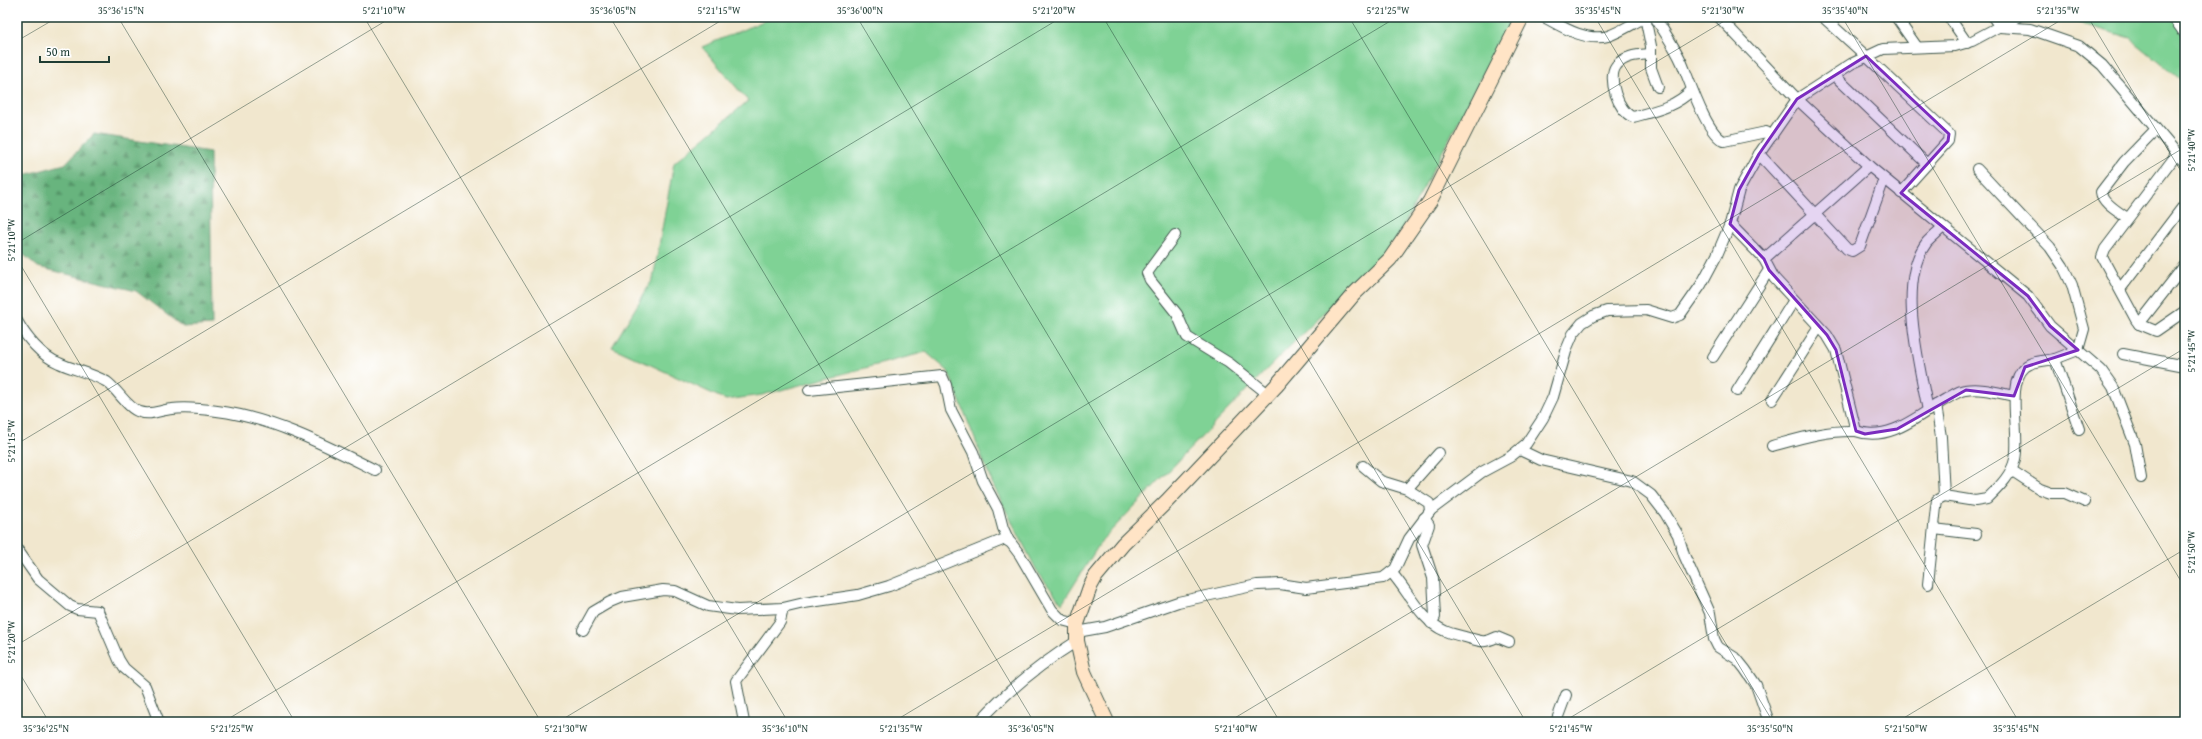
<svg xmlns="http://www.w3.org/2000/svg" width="2202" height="739" viewBox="0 0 2202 739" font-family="'Gentium Book Plus',serif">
<defs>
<pattern id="forest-firs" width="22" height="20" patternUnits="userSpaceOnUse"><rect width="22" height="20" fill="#67b47e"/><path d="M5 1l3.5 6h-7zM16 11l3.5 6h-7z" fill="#549468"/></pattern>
</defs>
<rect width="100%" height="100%" fill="#fff"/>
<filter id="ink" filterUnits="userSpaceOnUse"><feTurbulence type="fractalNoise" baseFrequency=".025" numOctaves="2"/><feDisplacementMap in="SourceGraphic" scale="8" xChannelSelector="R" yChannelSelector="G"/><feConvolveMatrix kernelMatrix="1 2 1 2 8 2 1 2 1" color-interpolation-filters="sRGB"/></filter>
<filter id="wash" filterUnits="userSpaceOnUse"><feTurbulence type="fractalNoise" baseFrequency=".012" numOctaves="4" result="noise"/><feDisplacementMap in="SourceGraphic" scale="16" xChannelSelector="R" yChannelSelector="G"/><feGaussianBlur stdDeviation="0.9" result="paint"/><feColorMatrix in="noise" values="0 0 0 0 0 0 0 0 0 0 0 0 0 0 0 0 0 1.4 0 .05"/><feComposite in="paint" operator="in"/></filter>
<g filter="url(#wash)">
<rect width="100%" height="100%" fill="#f1e7ce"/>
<g fill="#7fd295" stroke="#4f8864">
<path d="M773,17H1513L1395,242L1269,367L1102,540L1062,604L1037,571L993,485L948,371L926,352L762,395L726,400L612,347L653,279L674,163L748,101L702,47Z"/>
<path d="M2059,17H2185V83L2130,38Z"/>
</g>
<path fill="url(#forest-firs)" stroke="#437859" d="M94,134L210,152L212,325L183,327L136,291L38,267L17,249V177L65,164Z"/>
</g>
<g filter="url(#ink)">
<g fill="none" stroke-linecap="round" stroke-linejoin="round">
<defs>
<g id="street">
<path d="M1544,17C1562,27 1586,42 1608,36C1620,32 1632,24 1644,18"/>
<path d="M1645,17L1651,46V68L1658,87"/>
<path d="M1655,17C1664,32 1675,47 1682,63C1690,82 1706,133 1724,141L1766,132L1772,136"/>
<path d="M1719,17L1797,99L1869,166L2028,296L2050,326L2101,370L2113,387L2135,444L2141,478"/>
<path d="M1823,17L1866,56L1949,134L1948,141L1901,193"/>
<path d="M1896,17L1917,47"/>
<path d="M1949,17L1967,43"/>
<path d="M1993,17L2000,27L2030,29L2079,46L2102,65L2185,163"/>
<path d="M2173,17L2185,34"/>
<path d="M1651,54C1639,55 1624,55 1616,66C1607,78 1618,112 1633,117C1655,111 1675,107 1692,90"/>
<path d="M1834,75L1927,164"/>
<path d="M1759,154L1847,249L1852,251L1860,246L1884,179"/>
<path d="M2177,154L2105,249L2102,257L2136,320L2139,324L2156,331L2185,311"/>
<path d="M1977,169L2050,247L2063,266L2072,285L2084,329L2078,350L2055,359"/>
<path d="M2127,218C2119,212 2102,203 2101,192L2124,162L2156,129"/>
<path d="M1175,235L1147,273L1150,280L1177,314L1187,337L1229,363L1268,394"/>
<path d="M1764,259L1869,166"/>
<path d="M2121,288L2185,204"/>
<path d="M17,321C26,337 41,356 59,363C74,370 92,373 107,382C118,390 127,408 140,412C151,416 160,410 172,409C187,407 203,409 217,411C273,418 325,445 375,470"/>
<path d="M2139,324L2185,265"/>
<path d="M2123,354L2185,366"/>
<path d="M1713,357L1769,270"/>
<path d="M809,390L942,376L946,385L951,410L973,452L983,481L998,509L1003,528L1009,541"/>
<path d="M1737,391L1794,300"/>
<path d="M2014,396C1999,393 1980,387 1965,390C1958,391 1952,396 1946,399C1919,415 1889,443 1856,431L1836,350L1827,335L1774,278L1764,259L1730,224L1739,190L1759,154L1797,99L1851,64L1883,49L1955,46L1972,41L2017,17"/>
<path d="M1772,400L1819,327"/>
<path d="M1936,405L1941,437L1944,496L1975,501L1987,499C1998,488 2012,475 2015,459C2021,435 2005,384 2025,367C2033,360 2046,361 2055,359L2079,429"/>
<path d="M1928,411C1920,365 1896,282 1927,242C1932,237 1938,232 1943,227"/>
<path d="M1772,446C1801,438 1826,430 1856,431"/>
<path d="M1520,450L1541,460L1632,481L1651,495L1665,513L1678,535L1684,555L1710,613L1714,639L1718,647L1737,659L1745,669L1756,685L1769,722"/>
<path d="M1363,466L1381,481L1407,489L1429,503L1430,511"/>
<path d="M2011,470L2040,489L2051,493H2065L2085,502"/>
<path d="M1407,489L1439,453"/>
<path d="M1424,518L1429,525L1422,545L1433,578L1435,617L1431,623"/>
<path d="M1934,529L1976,534"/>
<path d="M17,549L38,579L70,606L77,609L98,611L119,660L124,668L145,686L159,722"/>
<path d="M1391,572C1409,592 1420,620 1445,631C1451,634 1459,635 1465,637C1481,641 1482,644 1497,637L1509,642"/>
<path d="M1928,584L1936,507L1937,500L1944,496"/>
<path d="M583,630L593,612L610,602L622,597L663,590L675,591L708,606L737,610L783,608L804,603L858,595L889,586L1005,539L1011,543L1020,555L1052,610L1062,620L1077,624"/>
<path d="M1077,632L1105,627L1178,602L1257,585L1280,584L1306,588L1383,578L1395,569L1409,539L1431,510L1482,472L1510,457L1526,444L1543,418L1553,397L1567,348L1573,334L1582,323L1593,316L1607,311L1646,310L1672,318L1680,315L1701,285L1717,255L1730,224"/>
<path d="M744,722L736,681L780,622L783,608"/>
<path d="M979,722C1007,691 1042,663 1077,641"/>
<path d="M1556,722L1566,695"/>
</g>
<path id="secondary" d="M1107,722L1084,672L1077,641V624L1090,587L1096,576L1123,544L1167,501L1276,386L1353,295L1390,259L1430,201L1522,17"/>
</defs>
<use href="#street" stroke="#3e564b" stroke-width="12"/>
<use href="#secondary" stroke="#3e564b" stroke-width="16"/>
<use href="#street" stroke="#fff" stroke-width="10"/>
<use href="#secondary" stroke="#ffe4c6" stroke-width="14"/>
</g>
</g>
<path fill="#7b2cbf" fill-opacity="0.2" stroke="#7b2cbf" stroke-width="3" stroke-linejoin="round" d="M1866,56L1949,134L1948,141L1901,193L2028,296L2050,326L2078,350L2025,367L2014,396L1966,390L1897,429L1865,434L1856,431L1836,350L1827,335L1769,270L1764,259L1730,224L1739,190L1759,154L1797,99Z"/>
<path fill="none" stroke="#1f3d34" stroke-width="1" stroke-opacity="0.45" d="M118,17L541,722M364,17L788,722M610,17L1034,722M857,17L1280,722M1103,17L1526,722M1349,17L1773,722M1595,17L2019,722M1842,17L2185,588M2088,17L2185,178M17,41L58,17M17,243L392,17M17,259L295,722M17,444L727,17M17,645L1062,17M17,669L49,722M223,722L1397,17M558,722L1731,17M893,722L2066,17M1228,722L2185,147M1563,722L2185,348M1897,722L2185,549"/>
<rect width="2202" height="739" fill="none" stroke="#fff" stroke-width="44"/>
<path d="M40 56v6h69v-6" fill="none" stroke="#1f3d34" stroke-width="2"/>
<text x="46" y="56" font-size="12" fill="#1f3d34" stroke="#ffffff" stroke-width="3" paint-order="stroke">50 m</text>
<rect x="22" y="22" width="2158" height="695" fill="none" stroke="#1f3d34" stroke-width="1.5"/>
<g font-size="10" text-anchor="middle" fill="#1f3d34">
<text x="121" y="14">35°36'15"N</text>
<text x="384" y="14">5°21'10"W</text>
<text x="613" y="14">35°36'05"N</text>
<text x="719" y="14">5°21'15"W</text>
<text x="860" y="14">35°36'00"N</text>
<text x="1054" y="14">5°21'20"W</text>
<text x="1388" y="14">5°21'25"W</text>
<text x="1598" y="14">35°35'45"N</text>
<text x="1723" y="14">5°21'30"W</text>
<text x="1845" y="14">35°35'40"N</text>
<text x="2058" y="14">5°21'35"W</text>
<text transform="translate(2191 150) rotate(-90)" y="4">5°21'40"W</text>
<text transform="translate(11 240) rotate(-90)" y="4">5°21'10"W</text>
<text transform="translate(2191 351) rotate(-90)" y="4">5°21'45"W</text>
<text transform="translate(11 441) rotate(-90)" y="4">5°21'15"W</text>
<text transform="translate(2191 552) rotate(-90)" y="4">5°21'50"W</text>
<text transform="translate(11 642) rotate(-90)" y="4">5°21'20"W</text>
<text x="46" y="732">35°36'25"N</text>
<text x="232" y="732">5°21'25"W</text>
<text x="566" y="732">5°21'30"W</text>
<text x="785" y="732">35°36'10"N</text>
<text x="901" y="732">5°21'35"W</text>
<text x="1031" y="732">35°36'05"N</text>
<text x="1236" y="732">5°21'40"W</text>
<text x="1571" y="732">5°21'45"W</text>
<text x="1770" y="732">35°35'50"N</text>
<text x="1906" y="732">5°21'50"W</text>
<text x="2016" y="732">35°35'45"N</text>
</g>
</svg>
